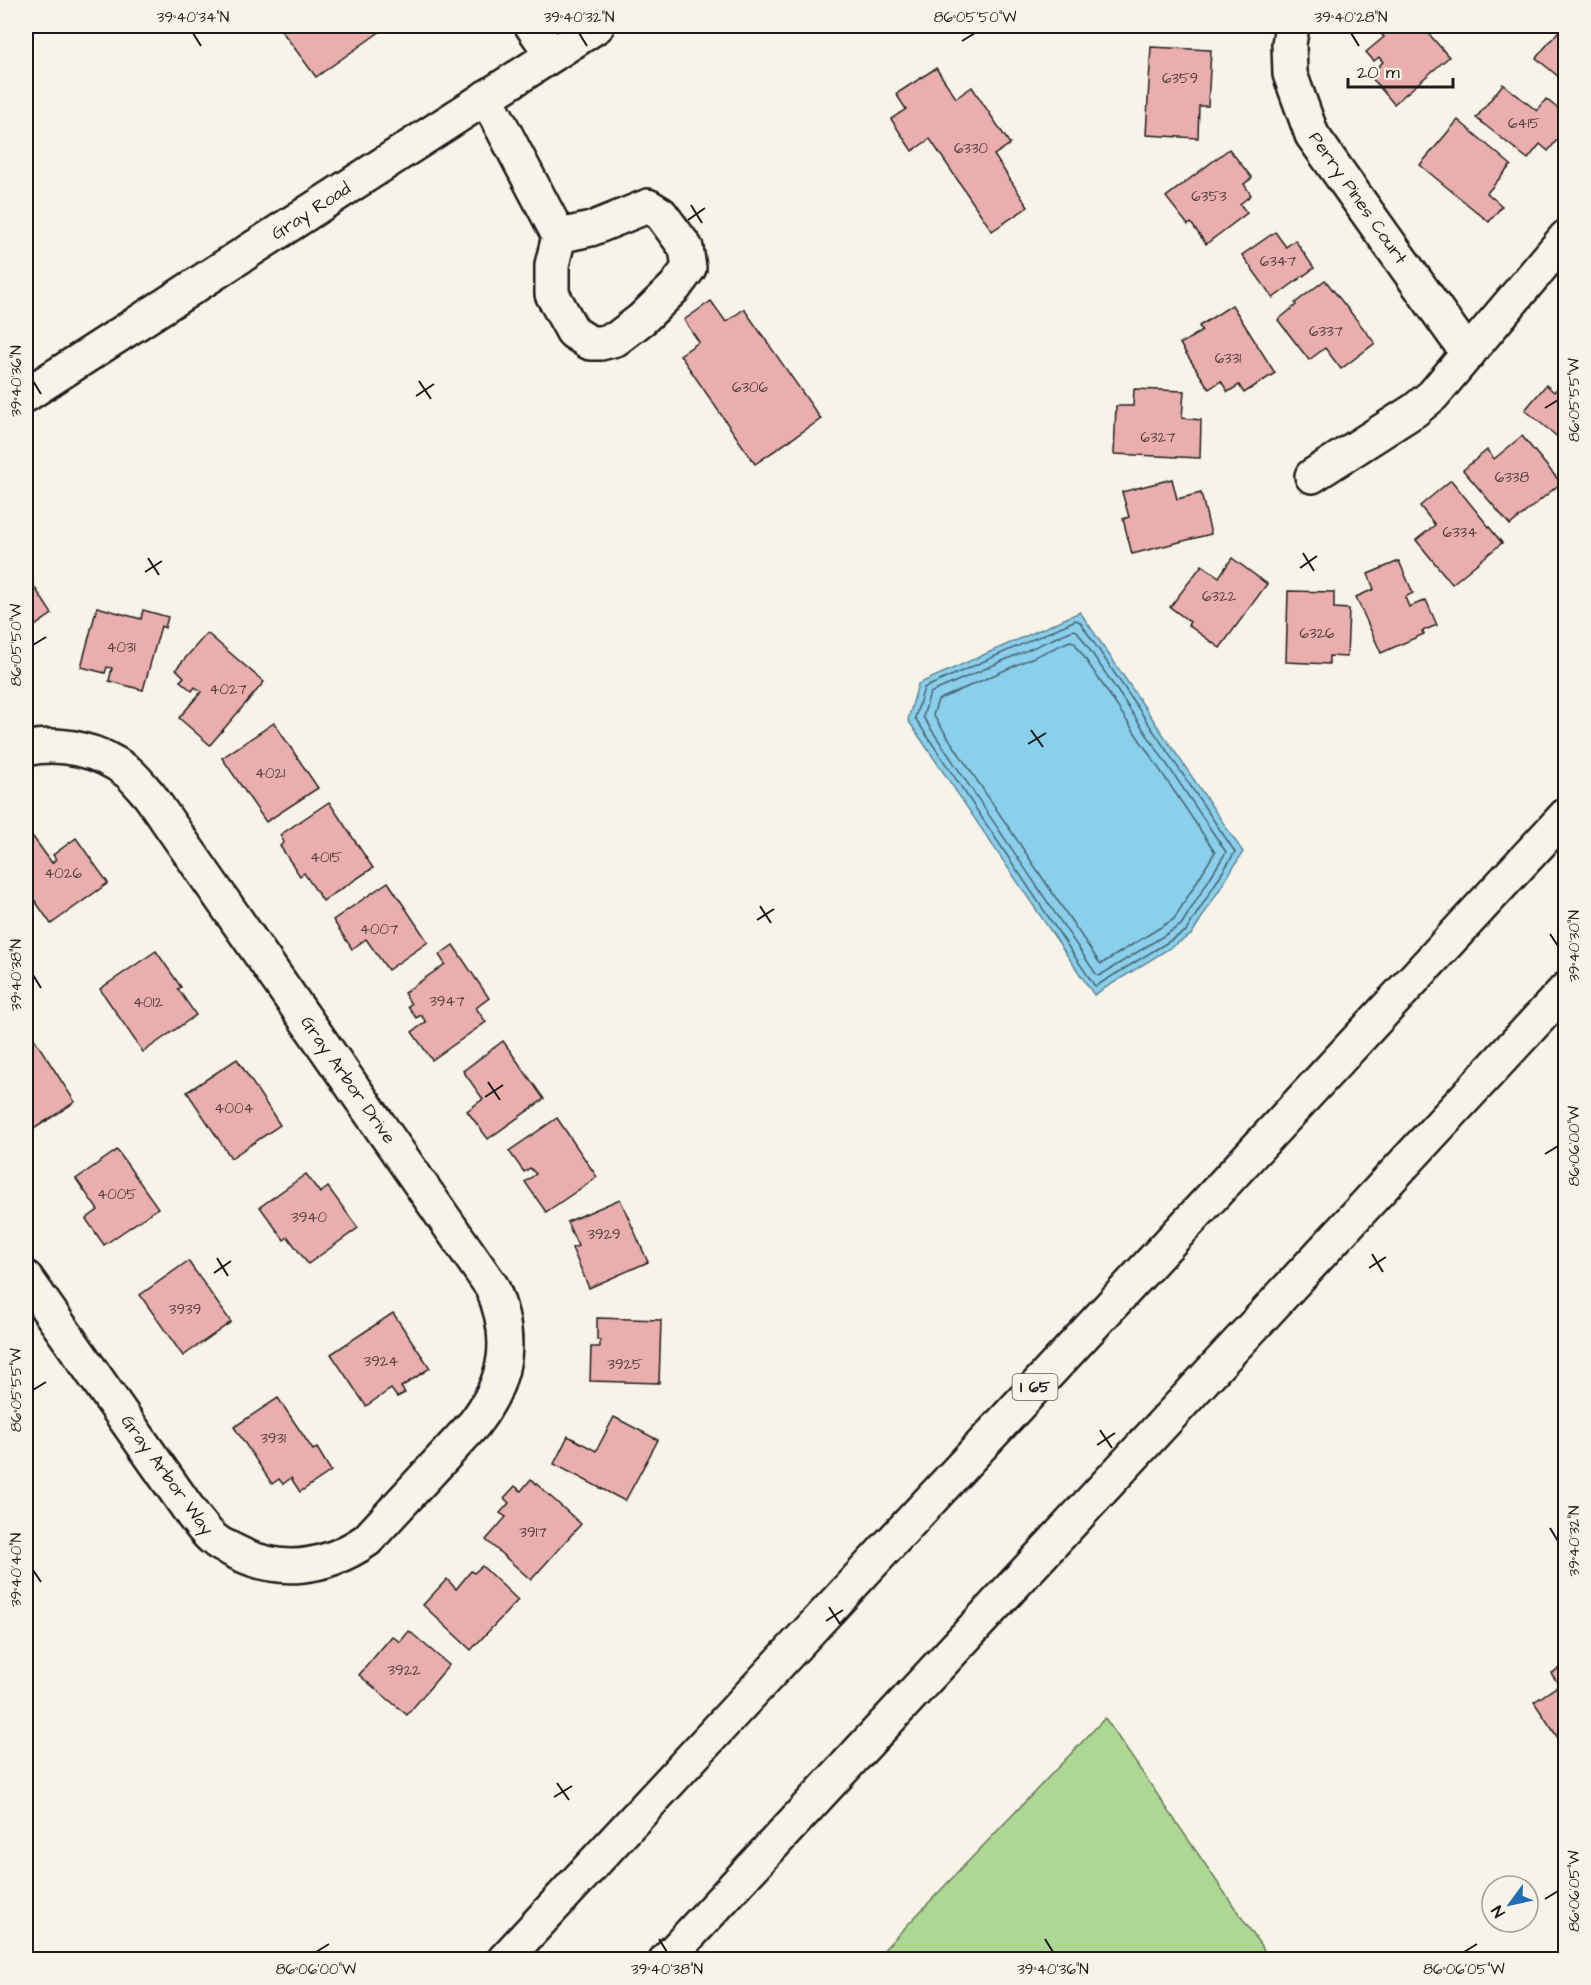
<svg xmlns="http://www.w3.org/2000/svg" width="1591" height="1985" viewBox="0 0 1591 1985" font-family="'Architects Daughter',sans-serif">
<rect width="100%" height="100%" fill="#f7f3e8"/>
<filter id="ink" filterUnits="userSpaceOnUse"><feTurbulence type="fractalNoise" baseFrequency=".0167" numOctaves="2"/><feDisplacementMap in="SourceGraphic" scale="12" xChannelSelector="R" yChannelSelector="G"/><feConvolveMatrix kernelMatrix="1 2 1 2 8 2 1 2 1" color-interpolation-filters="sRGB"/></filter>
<g filter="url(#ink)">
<path fill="#aed793" stroke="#657a58" stroke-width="1.5" d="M1105,1718L1270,1959H875Z"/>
<path fill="#8acfeb" stroke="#5e8798" stroke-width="1.5" d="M1080,612L1243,852L1191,935L1094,995L908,720L918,684Z"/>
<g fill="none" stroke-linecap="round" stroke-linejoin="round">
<g stroke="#48646f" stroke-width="1.5">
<path d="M1076,620L1080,622L1235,852L1186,931L1096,986L1094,985L915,718L924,688Z"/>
<path d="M1073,630L1077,631L1226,852L1181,925L1099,976L1096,974L923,717L930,693Z"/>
<path d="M1070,641L1074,642L1215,852L1174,919L1101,964L1099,962L933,715L938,700Z"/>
</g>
</g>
<g fill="#eaafac" stroke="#1c1c1c" stroke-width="1.5">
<path d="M278,26H388L316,77Z"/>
<path d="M1393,26H1422L1449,57L1394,104L1371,77L1378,71L1376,69L1383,62L1379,57L1374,61L1366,52L1384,37L1382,35Z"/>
<path d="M1563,26H1566V83L1536,58Z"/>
<path d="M1151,47L1211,50L1208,106H1199L1198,138L1146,135Z"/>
<path d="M936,68L956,98L972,87L1010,144L994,155L1028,207L992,231L930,139L912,151L891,119L906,109L896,94Z"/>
<path d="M1503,84L1537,111L1546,99L1566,115V129L1548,151L1540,144L1528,159L1476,118Z"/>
<path d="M1458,120L1511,165L1487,193L1502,206L1489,222L1420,165Z"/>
<path d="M1229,149L1252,178L1244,184L1251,195L1240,204L1247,213L1206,244L1191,223L1188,225L1166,197Z"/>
<path d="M1275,232L1286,247L1295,240L1314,268L1273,298L1242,255Z"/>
<path d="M1325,280L1375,343L1341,369L1325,348L1309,360L1278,320L1296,305L1295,303Z"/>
<path d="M711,301L726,322L744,309L821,419L755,464L680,355L699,342L684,320Z"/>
<path d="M1232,305L1275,373L1244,393L1239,385L1228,392L1221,381L1209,389L1180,344L1202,331L1199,326Z"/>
<path d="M1566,378V444L1525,410L1546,385L1554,392Z"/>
<path d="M1134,389L1184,391L1182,418L1201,420L1200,458L1114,454L1116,406H1133Z"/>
<path d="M1522,436L1561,483L1510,525L1463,470L1487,450L1494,459Z"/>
<path d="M1172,479L1177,499L1201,493L1211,534L1132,554L1123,519L1129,517L1122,492Z"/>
<path d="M1451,480L1502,543L1452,584L1416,540L1435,525L1420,506Z"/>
<path d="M1232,558L1267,584L1220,648L1188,625L1190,622L1170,607L1202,565L1219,577Z"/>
<path d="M1399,561L1413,593L1405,597L1409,607L1426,600L1437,625L1422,631L1424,634L1381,653L1356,597L1374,589L1368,574Z"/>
<path d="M26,574L52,614L26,632Z"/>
<path d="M1288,591L1334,592V608L1349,609L1347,657L1329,656V664L1286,662Z"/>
<path d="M97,607L141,619L143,610L168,617L165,628L161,626L143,690L109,681L112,668L107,667L105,673L81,667Z"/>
<path d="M207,633L264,682L210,745L179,718L201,692L195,687L192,691L180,681L184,677L176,669Z"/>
<path d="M274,723L318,788L266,822L222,758Z"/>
<path d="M329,802L373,868L323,901L304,873L300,876L280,846L284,842L280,835Z"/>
<path d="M33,837L52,863L56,859L53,855L76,838L108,883L51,924L26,888V842Z"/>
<path d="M388,882L428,942L388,970L366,939L352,949L333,920Z"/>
<path d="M453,945L489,998L476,1008L486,1022L432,1060L412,1032L426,1022L421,1015L416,1018L408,1006L411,1004L404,993L445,964L439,955Z"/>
<path d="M156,951L181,987L178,989L196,1015L143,1052L100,989Z"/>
<path d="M33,1037L75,1102L26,1134V1041Z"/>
<path d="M503,1041L544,1099L488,1139L467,1111L483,1099L463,1071Z"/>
<path d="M237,1059L280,1125L231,1158L187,1092Z"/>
<path d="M557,1118L597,1177L546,1212L525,1182L536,1174L530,1168L524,1172L509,1151Z"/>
<path d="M117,1150L158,1208L104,1245L86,1219L98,1210L76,1179Z"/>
<path d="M306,1174L320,1193L328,1187L358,1228L308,1264L288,1237L284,1240L260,1207Z"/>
<path d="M620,1199L648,1262L589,1288L572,1248L578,1246L567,1222Z"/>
<path d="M188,1261L231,1322L183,1356L140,1295Z"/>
<path d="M393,1313L430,1368L401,1387L405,1393L397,1397L391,1389L366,1406L331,1354Z"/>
<path d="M597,1318L661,1320L659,1383L590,1381L591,1347H600V1340H597Z"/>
<path d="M278,1398L313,1450L317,1448L331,1471L300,1492L291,1478L283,1484L279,1479L272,1484L234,1427Z"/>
<path d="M614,1417L658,1440L625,1501L554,1464L568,1436L596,1451Z"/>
<path d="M531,1479L581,1524L531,1580L486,1540L506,1517L500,1513L509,1503L504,1498L515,1486L521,1491Z"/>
<path d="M482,1566L518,1600L471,1650L423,1605L447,1579L456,1589L471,1571L474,1573Z"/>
<path d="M409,1631L449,1665L407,1715L359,1675L392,1636L400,1642Z"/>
<path d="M1566,1664V1750L1534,1702L1559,1685L1551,1673Z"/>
</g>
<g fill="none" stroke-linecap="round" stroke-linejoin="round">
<defs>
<g id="minor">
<path d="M532,26L552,55"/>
<path d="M1292,26L1289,44L1290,74L1312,135L1468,354"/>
<path d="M486,97L559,236L552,265V294L573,332L590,343H601L616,339L642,319L675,287L689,268L686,248L661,214L648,206L591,229L559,236"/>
<path d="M26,395L597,26"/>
<path d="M1312,476L1415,410L1433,395L1566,237"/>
<path d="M26,749C60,741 100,750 128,772C136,779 143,788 150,796L492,1287C514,1338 508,1380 474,1424L367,1540C325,1569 278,1575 232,1550C227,1547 220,1545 216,1541C207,1535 201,1525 194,1517L26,1278"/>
</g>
<g id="highway">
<path d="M504,1960L1566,815"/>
<path d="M666,1960L1566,989"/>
</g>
</defs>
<use href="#minor" stroke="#1c1c1c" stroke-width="38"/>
<use href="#highway" stroke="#1c1c1c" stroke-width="38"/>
<use href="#minor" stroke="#f7f3e8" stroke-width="33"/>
<use href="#highway" stroke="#f7f3e8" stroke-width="33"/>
</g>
</g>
<path fill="none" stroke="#1c1c1c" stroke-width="2" d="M193,33L201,46M579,33L587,46M1351,33L1359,46M962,41L975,33M691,205L702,223M688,220L705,208M33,381L41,394M419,381L431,399M416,396L434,384M1545,408L1558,400M1303,553L1314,571M148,558L159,575M1300,568L1317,556M145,572L162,561M33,645L46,637M1031,730L1043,747M1028,744L1046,733M760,906L771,923M757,920L774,909M1550,934L1558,946M33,975L41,988M488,1082L500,1100M485,1097L503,1085M1545,1154L1558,1146M1372,1254L1383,1272M217,1258L228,1276M1369,1268L1386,1257M214,1273L231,1261M33,1390L46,1382M1100,1430L1112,1448M1097,1445L1115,1433M1550,1528L1558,1541M33,1570L41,1582M829,1607L840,1624M826,1621L843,1610M557,1783L569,1800M554,1797L572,1786M1545,1899L1558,1891M659,1939L667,1952M1045,1939L1053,1952M316,1952L329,1944M1464,1952L1477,1944"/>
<g text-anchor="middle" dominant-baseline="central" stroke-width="4.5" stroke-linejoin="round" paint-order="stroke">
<g font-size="15" fill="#504140">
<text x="1180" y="78">6359</text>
<text x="1524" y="123">6415</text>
<text x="971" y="148">6330</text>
<text x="1209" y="196">6353</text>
<text x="1278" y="261">6347</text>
<text x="1326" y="331">6337</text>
<text x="1228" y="358">6331</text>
<text x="750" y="387">6306</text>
<text x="1158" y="437">6327</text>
<text x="1512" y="477">6338</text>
<text x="1460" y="532">6334</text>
<text x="1219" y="596">6322</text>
<text x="1317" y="633">6326</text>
<text x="121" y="647">4031</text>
<text x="228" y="689">4027</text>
<text x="270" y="773">4021</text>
<text x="326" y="857">4015</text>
<text x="63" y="873">4026</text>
<text x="379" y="929">4007</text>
<text x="447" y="1001">3947</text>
<text x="148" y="1002">4012</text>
<text x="234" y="1108">4004</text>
<text x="117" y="1194">4005</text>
<text x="309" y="1217">3940</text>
<text x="604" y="1234">3929</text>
<text x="185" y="1309">3939</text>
<text x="381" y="1361">3924</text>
<text x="625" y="1364">3925</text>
<text x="273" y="1438">3931</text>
<text x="533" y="1532">3917</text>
<text x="404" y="1670">3922</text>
</g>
<rect fill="#f7f3e8" stroke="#5e5c59" stroke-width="1.5" x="1012.5" y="1374" width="45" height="26" rx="4.5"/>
<g font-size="16" font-weight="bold" fill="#1c1c1c">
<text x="1035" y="1387">I 65</text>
</g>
<g font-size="18" fill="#1c1c1c" stroke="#f7f3e8">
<text transform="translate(1358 198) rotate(55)">Perry Pines Court</text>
<text transform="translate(311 211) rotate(-33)">Gray Road</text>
<text transform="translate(348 1080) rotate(55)">Gray Arbor Drive</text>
<text transform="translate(167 1475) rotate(54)">Gray Arbor Way</text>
</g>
</g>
<rect width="1591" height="1985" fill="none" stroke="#f7f3e8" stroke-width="66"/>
<g transform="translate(1510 1904) rotate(237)"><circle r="28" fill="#f7f3e8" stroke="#9f9d96" stroke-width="1.5"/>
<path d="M0-4.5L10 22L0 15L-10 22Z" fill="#1f6fb2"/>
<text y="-9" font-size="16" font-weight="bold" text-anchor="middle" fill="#1c1c1c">N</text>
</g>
<path d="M1348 78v9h105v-9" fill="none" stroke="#1c1c1c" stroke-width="3"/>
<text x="1357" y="78" font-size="18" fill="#1c1c1c" stroke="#f7f3e8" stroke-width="4.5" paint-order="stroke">20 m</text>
<rect x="33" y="33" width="1525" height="1919" fill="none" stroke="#1c1c1c" stroke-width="2"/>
<g font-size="15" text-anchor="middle" fill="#1c1c1c">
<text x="193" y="22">39°40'34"N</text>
<text x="579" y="22">39°40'32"N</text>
<text x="975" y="22">86°05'50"W</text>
<text x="1351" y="22">39°40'28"N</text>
<text transform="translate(16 381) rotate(-90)" y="5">39°40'36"N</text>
<text transform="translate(1574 400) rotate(-90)" y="5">86°05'55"W</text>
<text transform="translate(16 645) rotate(-90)" y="5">86°05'50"W</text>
<text transform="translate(1574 946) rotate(-90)" y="5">39°40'30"N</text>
<text transform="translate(16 975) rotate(-90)" y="5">39°40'38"N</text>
<text transform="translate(1574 1146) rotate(-90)" y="5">86°06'00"W</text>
<text transform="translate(16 1390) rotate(-90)" y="5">86°05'55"W</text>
<text transform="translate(1574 1541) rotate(-90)" y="5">39°40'32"N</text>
<text transform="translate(16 1570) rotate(-90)" y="5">39°40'40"N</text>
<text transform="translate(1574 1891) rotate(-90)" y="5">86°06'05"W</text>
<text x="316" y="1974">86°06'00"W</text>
<text x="667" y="1974">39°40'38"N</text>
<text x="1053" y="1974">39°40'36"N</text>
<text x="1464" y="1974">86°06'05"W</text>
</g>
</svg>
